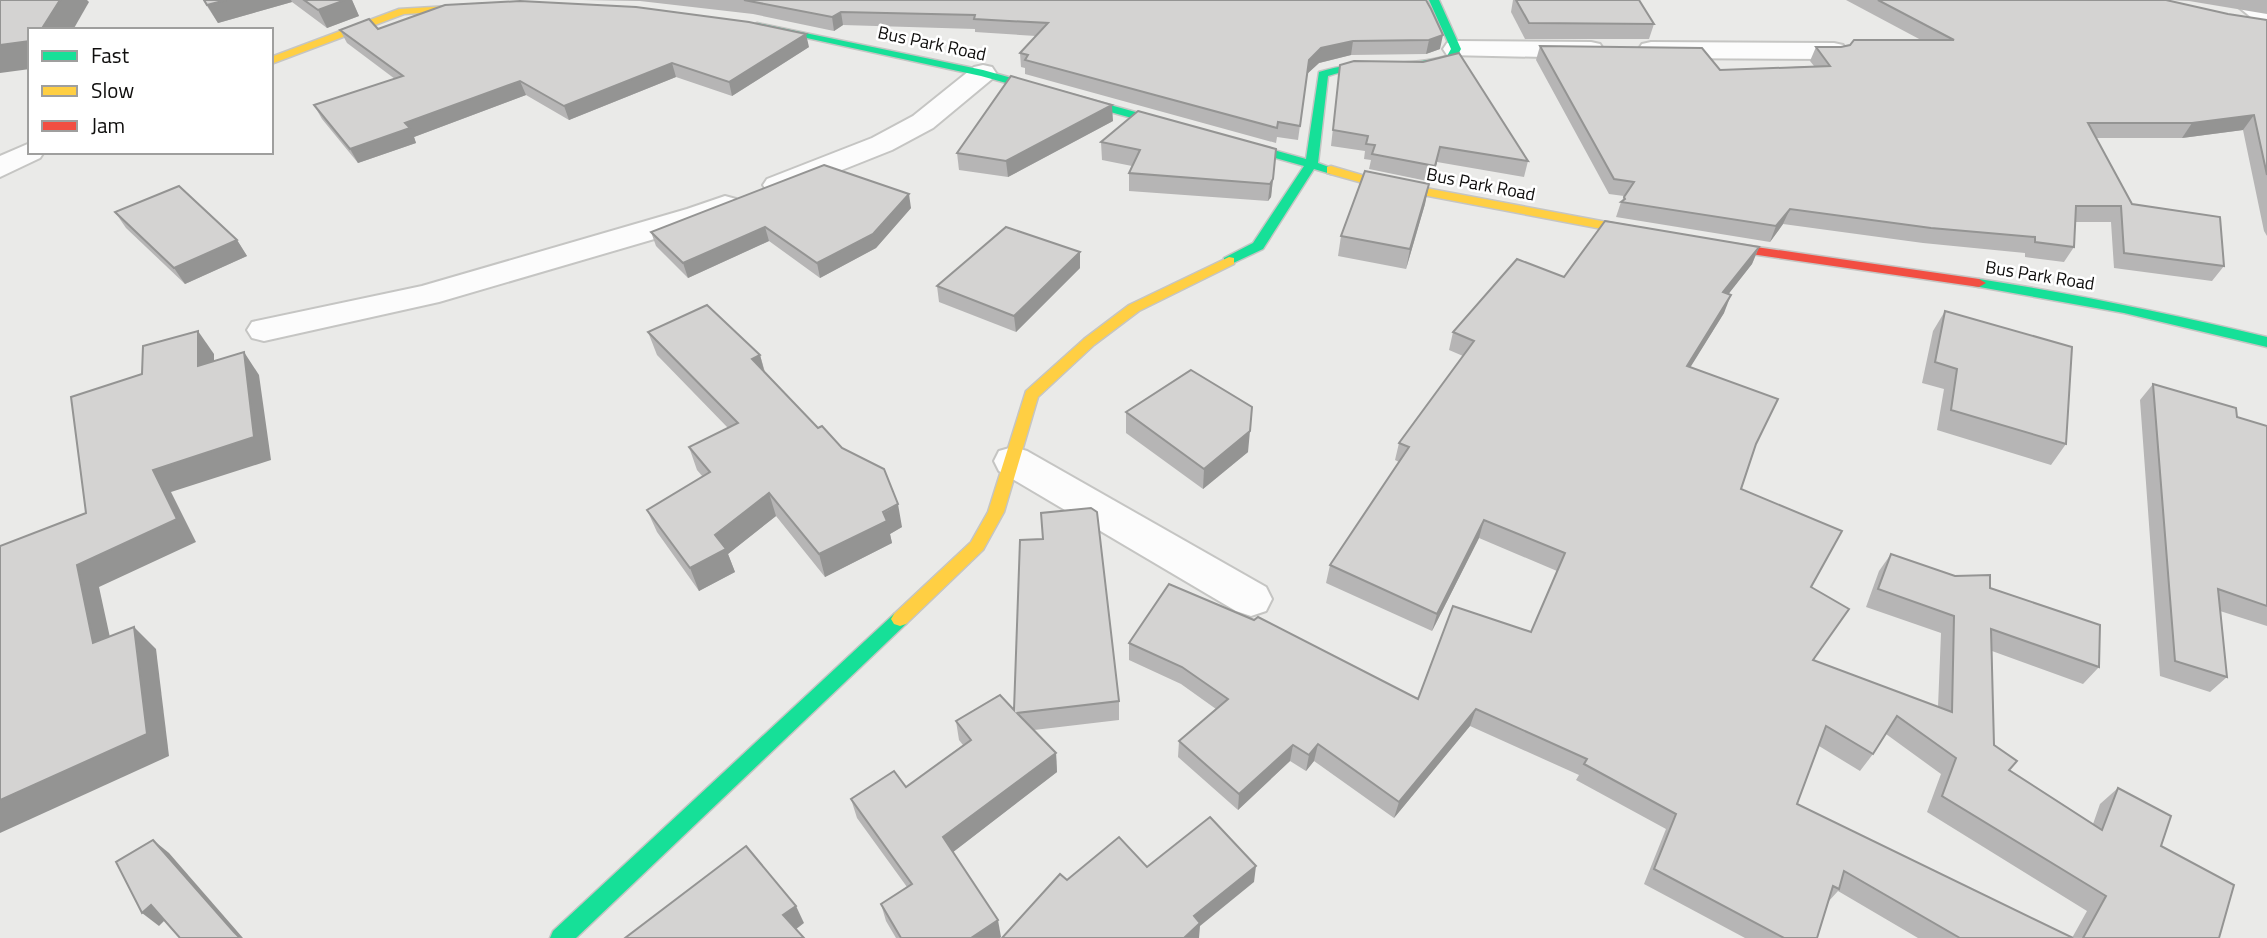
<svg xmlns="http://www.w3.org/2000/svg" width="2267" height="938" viewBox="0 0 2267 938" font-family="'Titillium Web',sans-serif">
<rect width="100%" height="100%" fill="#eaeae8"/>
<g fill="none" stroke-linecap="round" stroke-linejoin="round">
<defs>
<g id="street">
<path d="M2230,0H2258L2267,6V26L2258,23Z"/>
<path d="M1456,41L1591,42L1600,44L1604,50L1600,56L1591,58L1447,55L1443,49L1447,43Z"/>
<path d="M1651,42L1834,43L1843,45L1847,51L1843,57L1834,59L1651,58L1642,56L1638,50L1642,44Z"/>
<path d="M983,65L992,67L996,73L992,79L933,128L892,150L789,191L778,194L767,191L763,185L767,179L872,138L913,116L974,67Z"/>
<path d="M30,143V152H44L40,158L0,177V156Z"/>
<path d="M725,196L736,199L740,205L736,211L709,223L439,302L264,341L252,338L247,330L252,322L422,286L687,209Z"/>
<path d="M1013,447L1027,451L1266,587L1272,599L1266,611L1251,616L1236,611L999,471L994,461L999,451Z"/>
</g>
<g id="fast">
<path d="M1429,0H1439L1461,49L1455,60C1413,72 1369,62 1328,76L1318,163L1337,170L1331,174L1314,169L1263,249L1229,265L1224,264V258L1253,243L1304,166L981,76L752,26L757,23L983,70L1306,159L1319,72C1361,58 1405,68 1447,56L1451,49Z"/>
<path d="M1979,279C2076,294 2172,314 2267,337V347L2124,313L1974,286L1972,283Z"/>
<path d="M900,612L906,614L909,619L906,624L576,938H550L553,931L894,614Z"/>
</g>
<g id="slow">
<path d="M484,4L488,5V9L404,14L271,64V57L399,9Z"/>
<path d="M1331,166L1372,178L1687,237L1693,241L1687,245L1370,185L1327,173V167Z"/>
<path d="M1229,257L1234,258V264L1139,311L1094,345L1038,397L1004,512L983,550L906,624L900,626L894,624L891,619L894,614L971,542L988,512L1026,391L1084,339L1129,305Z"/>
</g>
<path id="jam" d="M1687,237L1979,279L1986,283L1979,287L1682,244V238Z"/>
</defs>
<use href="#street" stroke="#c5c5c3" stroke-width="4"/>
<use href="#fast" stroke="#c5c5c3" stroke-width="3"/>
<use href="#slow" stroke="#c5c5c3" stroke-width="3"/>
<use href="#jam" stroke="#c5c5c3" stroke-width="3"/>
<use href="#street" fill="#fcfcfc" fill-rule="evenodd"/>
<use href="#fast" fill="#16e098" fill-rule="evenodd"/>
<use href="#slow" fill="#ffcf43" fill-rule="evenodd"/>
<use href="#jam" fill="#f24e42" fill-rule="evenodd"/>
</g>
<g fill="#b6b5b5" fill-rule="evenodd">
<path d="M203,0H352L359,16L327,28L292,2L218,23Z"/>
<path d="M583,0H1426L1440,49L1426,54L1351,55L1319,63L1307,74L1298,140L1277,137L1276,143L1025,74V68L1021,67L1020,53L1036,36L975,32V29L843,25L834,31L753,14L640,1Z"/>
<path d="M1513,0H1639L1654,24L1649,39H1525L1511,12Z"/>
<path d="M1846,0H2166L2228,14L2267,20V236L2264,231L2243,130L2182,138H2096L2132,204L2224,266L2212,281L2114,268L2111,222H2075L2074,247L2064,262L2025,257V253L1923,243L1783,224L1770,242L1616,217L1621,202L1622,201L1624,196L1609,194L1536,60L1540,46L1720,70L1814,66L1810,61L1816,47H1841L1921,40Z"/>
<path d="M2169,0H2267V14L2189,1Z"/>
<path d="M378,29L809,47L732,96L676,77L569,120L526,95L414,137L416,143L358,163L322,119L314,105L395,79L347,43L340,30Z"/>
<path d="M1340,65L1528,161L1524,177L1437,162L1432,182L1369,169L1371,160L1364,159L1365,151L1331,146Z"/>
<path d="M1113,121L1008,177L959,170L957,153Z"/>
<path d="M1101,142L1276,149L1271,197L1268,201L1129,191V173L1132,166L1102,160Z"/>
<path d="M1429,184L1425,204L1406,269L1338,256L1341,236Z"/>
<path d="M911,208L876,248L820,278L769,241L688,278L656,246L651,232Z"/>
<path d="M115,212L237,240L247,256L185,284L126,228Z"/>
<path d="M1759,247L1752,264L1728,294L1724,313L1690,367L1756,444L1741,489L1811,587L1814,660L1938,707L1941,633L1866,607L1879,571L1891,554L1990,588L2099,667L2083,684L1992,651L1994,745L2009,770L2093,824L2100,804L2118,788L2161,846L2219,938H1918L1838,891L1828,902L1817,938H1745L1644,884L1666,829L1576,780L1579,775L1470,726L1394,818L1314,761L1306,771L1290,761L1238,810L1178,757L1179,741L1216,709L1181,684L1129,660V643L1418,699L1531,632L1557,571L1479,538L1432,631L1326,583L1330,565L1399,462L1395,460L1399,443L1463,356L1449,350L1453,332L1564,277ZM1886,734L1941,774L1927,812L2087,911L2072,938L1797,804L1819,746L1860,771L1873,754Z"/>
<path d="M1080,268L1016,332L939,302L937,286Z"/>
<path d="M1945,311L2066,444L2051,465L1937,430L1944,389L1922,383L1933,331Z"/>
<path d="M648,332L760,355L765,372L902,527L890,534L892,543L825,577L776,516L728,554L735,572L699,591L657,532L647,510L703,477L697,470L689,447L728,428L657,355Z"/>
<path d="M2153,384L2237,417L2267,426V626L2220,611L2227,677L2210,692L2160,676L2140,400Z"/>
<path d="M1126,412L1248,452L1203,489L1126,433Z"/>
<path d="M1119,701V720L1034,730L1056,753L1057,772L953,852L1001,937L1000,938H896L886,921L881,904L907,887L857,818L851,799L906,787L963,745L959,740L956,721L1014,710Z"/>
</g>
<g fill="#949493">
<path d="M60,0H87L89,2L73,30H41Z"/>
<path d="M226,0H291L292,2L218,23L207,5Z"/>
<path d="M345,0H352L359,16L327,28L318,10Z"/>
<path d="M841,12L843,25L834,31L832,17Z"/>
<path d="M806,34L809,47L732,96L729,82Z"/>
<path d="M1443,35L1440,49L1426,54L1429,40Z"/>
<path d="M30,41V69L0,73V45Z"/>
<path d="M1353,41L1351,55L1319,63L1307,74L1298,140L1309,60L1321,48Z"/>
<path d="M672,63L676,77L569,120L564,106Z"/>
<path d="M520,81L526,95L414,137L416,143L358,163L350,149L405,123Z"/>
<path d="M1112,105L1113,121L1008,177L1006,161Z"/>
<path d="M2254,115L2243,130L2182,138L2192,123Z"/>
<path d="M1440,147L1437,162L1432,182L1435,166Z"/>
<path d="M1273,179L1271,197L1268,201L1270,184Z"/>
<path d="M1429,184L1425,204L1406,269L1410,249Z"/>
<path d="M909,194L911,208L876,248L820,278L817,263Z"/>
<path d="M1790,209L1783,224L1770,242L1776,226Z"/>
<path d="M765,227L769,241L688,278L683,263Z"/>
<path d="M237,240L247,256L185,284L174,268Z"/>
<path d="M1759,247L1752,264L1716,310L1723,292Z"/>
<path d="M1080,252V268L1016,332L1014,316Z"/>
<path d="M1731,295L1724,313L1680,384L1687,366Z"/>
<path d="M198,331L214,354V388L198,366Z"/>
<path d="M244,352L259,375L271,460L171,492L196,542L99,587L116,665L93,643L77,565L153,470Z"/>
<path d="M760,355L766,378L752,359Z"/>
<path d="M1250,431L1248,452L1203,489L1204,469Z"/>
<path d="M769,493L776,516L728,554L735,572L699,591L690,568L715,535Z"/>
<path d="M898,504L902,527L890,534L892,543L825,577L819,554Z"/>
<path d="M1484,520L1479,538L1432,631L1437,614Z"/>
<path d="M134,627L156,649L169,756L0,833V800Z"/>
<path d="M1476,709L1470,726L1394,818L1399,802Z"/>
<path d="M1318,744L1314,761L1306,771L1309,755Z"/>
<path d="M1293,745L1290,761L1238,810L1239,794Z"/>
<path d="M1056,753L1057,772L948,856L943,837Z"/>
<path d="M153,840L169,853L243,938H240L234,932Z"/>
<path d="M1256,866L1254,882L1200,926L1199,938H1184L1194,916Z"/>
<path d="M151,905L167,918L159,926L142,913Z"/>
<path d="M796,906L804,923L791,933L783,915Z"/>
<path d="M998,920L1001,937L1000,938H971Z"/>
</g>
<g fill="#d4d3d2" stroke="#949493" stroke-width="2">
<path d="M0,0H60L41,30H30V41L0,45Z"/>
<path d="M204,0H226L207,5Z"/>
<path d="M304,0H345L318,10Z"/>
<path d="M744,0H1426L1431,9L1443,35L1429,40L1353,41L1321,48L1309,60L1300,126L1278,122L1277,128L1025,60L1028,55L1020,53L1048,23L974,19L975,15L841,12L832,17Z"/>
<path d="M1516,0H1639L1654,24L1529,23Z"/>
<path d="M1878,0H2166L2228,14L2267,20V175L2254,115L2192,123H2088L2132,204L2220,217L2224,266L2124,253L2121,206H2076L2074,247L2035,242V237L1931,228L1790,209L1776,226L1621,202L1625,199L1624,197L1634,182L1614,179L1540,46L1702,48L1720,70L1830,66L1816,47H1841L1850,45L1854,40H1954Z"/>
<path d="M520,1L636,7L749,22L806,34L729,82L672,63L564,106L520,81L405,123L410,128L350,149L314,105L403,76L340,30L369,19L378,29L445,5Z"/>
<path d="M1459,53L1528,161L1440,147L1435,166L1372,154L1375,145L1366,144L1368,136L1333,130L1340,65L1354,61L1423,62Z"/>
<path d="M1011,76L1112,105L1006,161L957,153Z"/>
<path d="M1138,111L1276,149L1273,179L1270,184L1129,173L1140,150L1101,142Z"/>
<path d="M824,165L909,194L873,234L817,263L765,227L683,263L651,232Z"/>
<path d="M1365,171L1429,184L1410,249L1341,236Z"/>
<path d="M179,186L237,240L174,268L115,212Z"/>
<path d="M1605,221L1759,247L1723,292L1731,295L1687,366L1778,399L1756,444L1741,489L1842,531L1811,587L1849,609L1813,660L1952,712L1954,616L1878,589L1891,554L1955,576L1990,575V588L2100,625L2099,667L1991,629L1994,745L2017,761L2009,770L2102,830L2118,788L2171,816L2161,846L2234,885L2219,938H2083L2106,896L1942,796L1956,758L1897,716L1873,754L1826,726L1797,804L2073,938H1960L1844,871L1839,889L1833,886L1817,938H1784L1654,869L1676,814L1584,764L1587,759L1476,709L1399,802L1318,744L1309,755L1293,745L1239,794L1179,741L1228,699L1182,667L1129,643L1169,584L1254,620L1258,617L1418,699L1453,606L1531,632L1565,553L1484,520L1437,614L1330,565L1409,447L1399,443L1474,341L1453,332L1517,259L1564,277Z"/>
<path d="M1006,227L1080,252L1014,316L937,286Z"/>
<path d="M707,305L760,355L752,359L818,428L822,426L842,448L884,469L898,504L883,512L887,521L819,554L769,493L715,535L726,549L690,568L647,510L710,472L689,447L738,423L648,332Z"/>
<path d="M1945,311L2072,347L2066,444L1951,410L1957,369L1935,362Z"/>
<path d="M198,331V366L244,352L254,437L153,470L177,519L77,565L93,643L134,627L147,734L0,800V546L86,513L71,397L142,374L143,346Z"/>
<path d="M1191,370L1252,407L1250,431L1204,469L1126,412Z"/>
<path d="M2153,384L2236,408L2237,417L2267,426V606L2218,589L2227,677L2175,661Z"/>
<path d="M1091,508L1097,512L1119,701L1017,713L1056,753L943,837L998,920L971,938H901L881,904L912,884L851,799L894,771L906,787L971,740L956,721L1000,695L1014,710L1020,540L1043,539L1041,513Z"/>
<path d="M1210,817L1256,866L1194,916L1200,923L1184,938H1002L1060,874L1067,880L1119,837L1147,867Z"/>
<path d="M153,840L234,932L240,938H180L151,905L142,913L116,862Z"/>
<path d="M746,846L796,906L783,915L804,938H625Z"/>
</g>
<g text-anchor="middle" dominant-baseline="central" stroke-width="5" stroke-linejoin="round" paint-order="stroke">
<g font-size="18" fill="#0f0e0d" stroke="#fff">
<text transform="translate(932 43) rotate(12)">Bus Park Road</text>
<text transform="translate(1481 184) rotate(11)">Bus Park Road</text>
<text transform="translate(2040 275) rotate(9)">Bus Park Road</text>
</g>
</g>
<rect x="28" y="28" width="245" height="126" fill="#ffffff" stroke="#9f9f9e" stroke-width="2"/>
<rect x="42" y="51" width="35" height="10" fill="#16e098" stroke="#9f9f9e" stroke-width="2"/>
<text x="91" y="63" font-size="21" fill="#0f0e0d">Fast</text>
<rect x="42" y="86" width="35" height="10" fill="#ffcf43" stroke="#9f9f9e" stroke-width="2"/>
<text x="91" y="98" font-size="21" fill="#0f0e0d">Slow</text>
<rect x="42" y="121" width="35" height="10" fill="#f24e42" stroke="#9f9f9e" stroke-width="2"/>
<text x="91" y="133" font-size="21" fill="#0f0e0d">Jam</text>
</svg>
